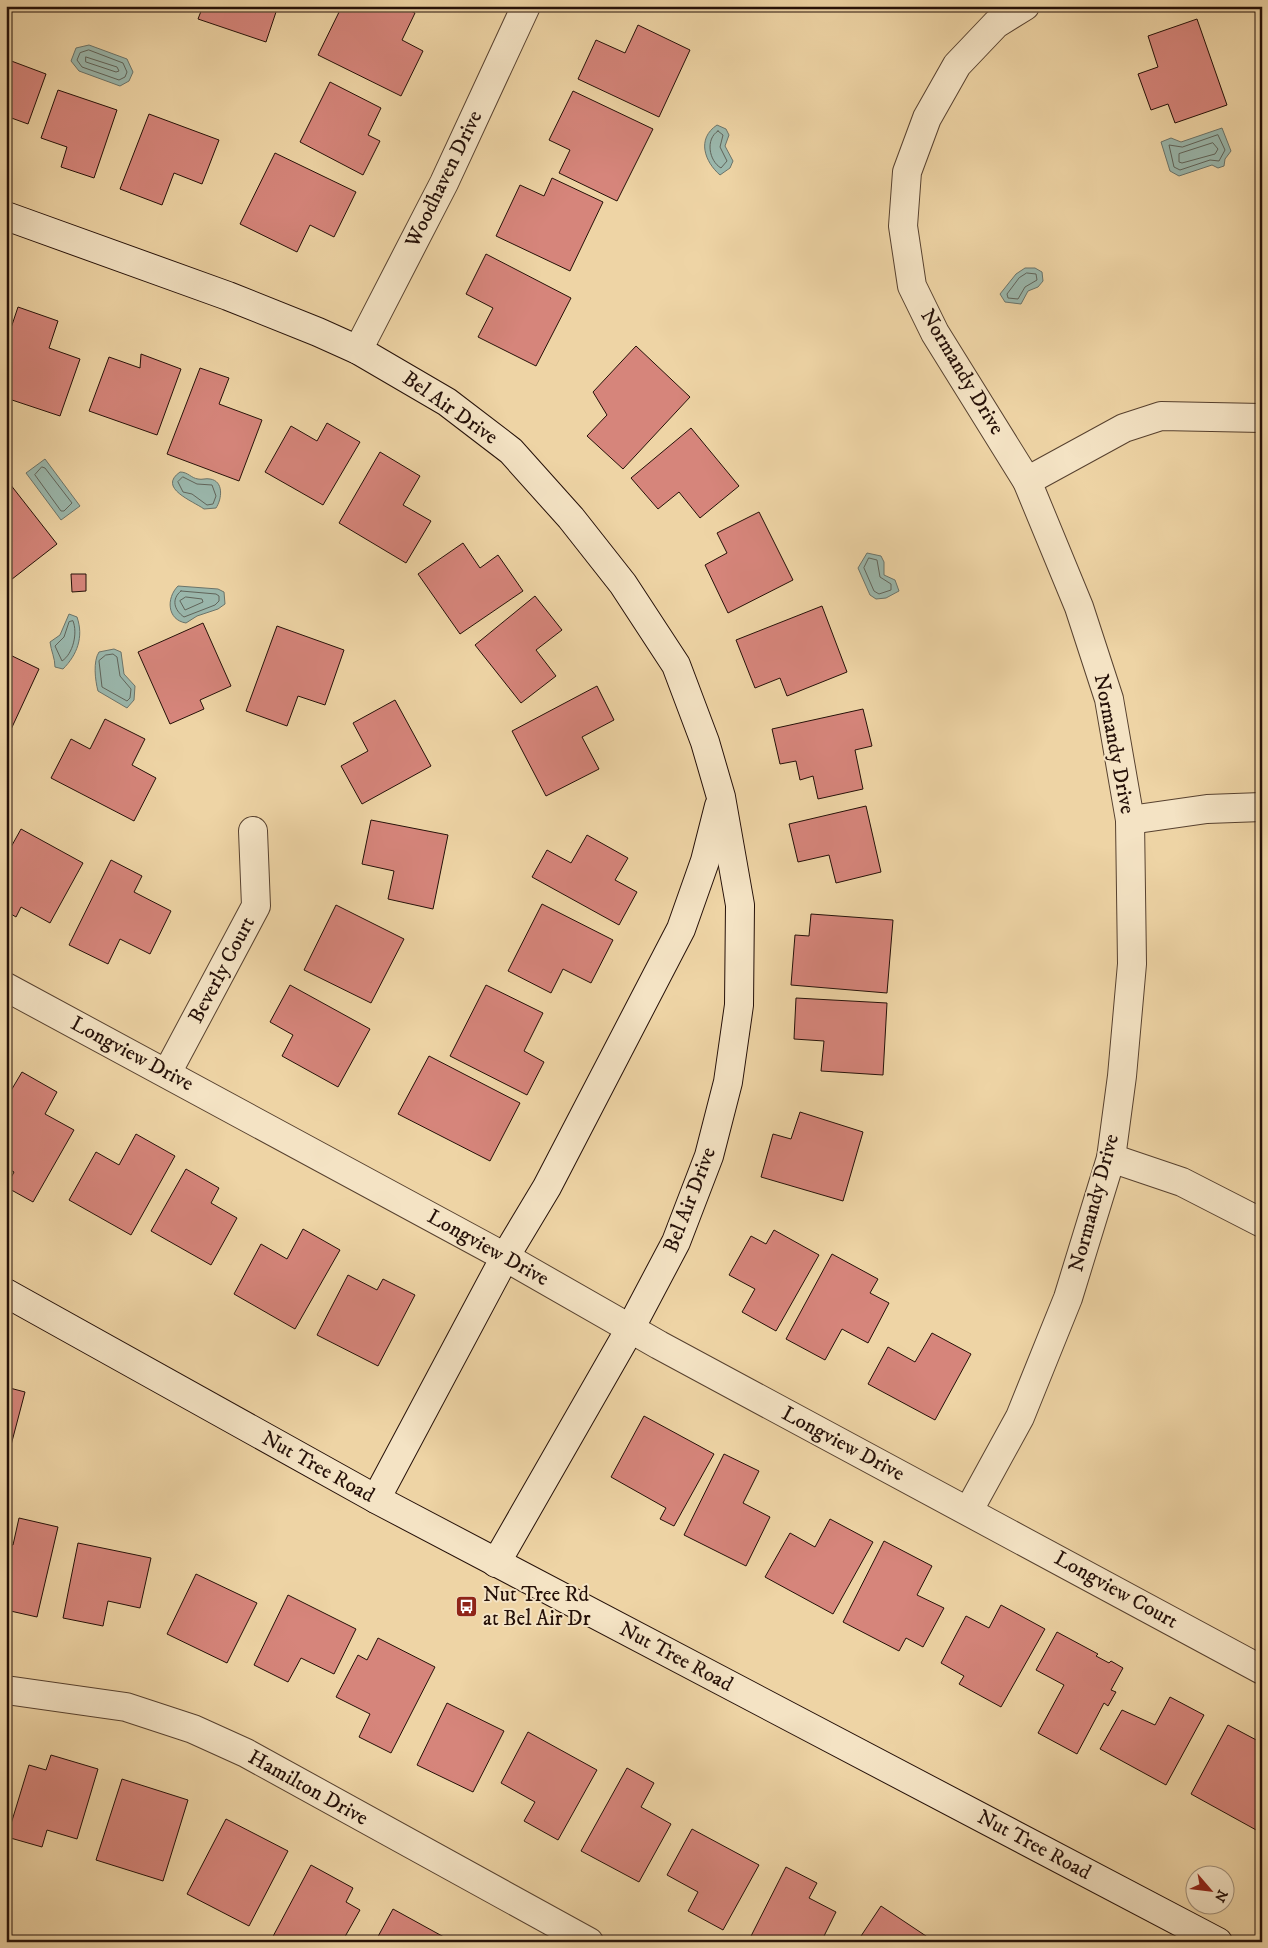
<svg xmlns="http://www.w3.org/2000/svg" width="1268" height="1948" viewBox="0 0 1268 1948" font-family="'IM FELL DW Pica',serif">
<rect width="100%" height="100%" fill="#eed4a5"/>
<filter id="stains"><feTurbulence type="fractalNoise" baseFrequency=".004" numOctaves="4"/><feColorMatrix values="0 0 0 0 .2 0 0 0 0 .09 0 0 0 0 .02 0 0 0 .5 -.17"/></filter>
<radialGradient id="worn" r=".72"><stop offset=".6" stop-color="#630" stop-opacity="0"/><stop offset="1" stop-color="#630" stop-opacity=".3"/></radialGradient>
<g fill="#9ab7ac" stroke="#6b746a">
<path d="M89,45L127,59L133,72L129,81L120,86L79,71L71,61L76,48Z"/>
<path d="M717,125L726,129L729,135L725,146L733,161L730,168L720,175C705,162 696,139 717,125Z"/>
<path d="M1222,128L1231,151L1225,159L1224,166L1218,168L1212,165L1179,176L1170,171L1161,142L1171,138L1181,142Z"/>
<path d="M1025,268H1035L1042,272L1043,281L1038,287L1028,291L1021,304L1005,302L1000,294L1016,274Z"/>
<path d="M45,459L80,506L61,520L26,473Z"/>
<path d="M180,472C188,472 191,478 198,479C202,480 206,478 210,479C224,481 222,499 216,508L204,509C193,501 157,488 180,472Z"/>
<path d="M867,553L881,556L884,562V575L895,580L899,591L886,598L876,599L870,595L858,568Z"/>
<path d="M178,586L218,589L224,592L225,604L218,609L197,616L186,623C167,620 166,598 178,586Z"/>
<path d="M69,614L77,617C84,637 77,655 63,669L55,667C55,658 51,651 50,642L60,635Z"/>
<path d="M114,649L121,652L124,674L135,686L134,700L127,708L98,691C95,680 93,661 99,652Z"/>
</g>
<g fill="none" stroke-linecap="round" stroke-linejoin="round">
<g stroke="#60645a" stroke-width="1">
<path d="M89,50L123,63L127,72L125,77L119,80L82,67L77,60L80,53Z"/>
<path d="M86,57L117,67L119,71L116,72L86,62Z"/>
<path d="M718,131L723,135L720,147L727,161L721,168C709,161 705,139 718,131Z"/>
<path d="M1218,135L1225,150L1219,161L1210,160L1180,170L1174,167L1169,145L1182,147Z"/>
<path d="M1213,143L1218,149L1215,154L1182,163L1179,162V154Z"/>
<path d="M1027,273L1036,274L1037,280L1025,287L1018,299L1008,298L1007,294L1019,278Z"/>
<path d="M42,467L45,468L72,503L64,511H61L35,475Z"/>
<path d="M183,477L197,484L212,485L216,496L213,504L207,505L192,494L183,492L178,482Z"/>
<path d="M869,558L877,560L880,577L891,584V590L879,594L874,591L864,568Z"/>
<path d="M181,591L216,594L219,596V601L215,605L184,617C174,610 171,599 181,591Z"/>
<path d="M186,597L202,599L203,602L185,610L180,601Z"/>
<path d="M73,621C78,633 73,654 62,661L55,646L64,637L69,622Z"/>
<path d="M106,655L113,654L117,657L120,676L131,689L130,698L127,701L102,687L99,661Z"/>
</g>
</g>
<g fill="#d6857b" stroke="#251008">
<path d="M203,6H278L266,42L198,19Z"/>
<path d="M342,6H401L415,13L402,40L423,51L401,96L318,55Z"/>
<path d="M1197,19L1227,105L1175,123L1168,104L1151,110L1138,74L1158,67L1148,36Z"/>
<path d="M638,25L690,50L659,117L578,79L596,40L625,53Z"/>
<path d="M6,59L46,74L28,124L6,116Z"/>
<path d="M330,82L381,108L368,135L380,141L363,175L300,142Z"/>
<path d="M58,90L117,110L94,178L61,167L67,147L41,138Z"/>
<path d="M573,91L653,129L617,201L559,173L570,150L549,140Z"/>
<path d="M149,114L219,140L202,184L174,173L162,205L120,189Z"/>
<path d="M275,153L356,192L334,237L310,225L297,252L240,224Z"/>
<path d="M552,178L603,202L570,271L496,236L520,185L544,196Z"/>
<path d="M486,254L571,298L536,366L478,337L493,308L466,294Z"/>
<path d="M18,307L58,321L49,348L80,359L60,416L6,398V343Z"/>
<path d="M636,346L690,397L623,469L587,436L607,415L593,392Z"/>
<path d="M141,354L181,369L157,435L89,411L109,357L140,368Z"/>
<path d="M200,368L229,378L219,404L262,420L239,481L167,454Z"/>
<path d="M327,423L360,442L323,505L265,472L291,426L317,441Z"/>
<path d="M691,428L739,486L700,518L679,492L658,509L631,478Z"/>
<path d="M380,452L420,476L403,505L431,521L406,563L339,523Z"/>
<path d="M10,484L57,544L7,583L6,486Z"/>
<path d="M759,512L793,580L728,613L705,565L727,553L717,533Z"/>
<path d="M463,543L480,568L498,555L523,591L460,634L418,574Z"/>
<path d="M71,574H86V591L72,592Z"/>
<path d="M535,596L562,630L536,650L556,676L521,703L475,645Z"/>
<path d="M822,606L847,672L787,696L780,678L755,688L736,640Z"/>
<path d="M203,623L231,686L200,700L204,709L170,724L138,652Z"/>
<path d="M277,626L344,650L325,705L298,696L287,726L246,711Z"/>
<path d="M6,653L39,669L7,738L6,737Z"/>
<path d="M597,686L614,720L582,737L599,769L546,796L512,731Z"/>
<path d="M395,700L431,766L362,804L341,766L368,751L353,723Z"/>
<path d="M863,709L872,746L855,750L863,789L818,799L813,776L800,780L796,761L780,764L772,729Z"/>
<path d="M105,719L145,739L132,765L156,778L134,821L51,778L71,739L90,749Z"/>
<path d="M866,806L881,872L836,883L829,855L798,862L789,824Z"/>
<path d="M371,820L448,835L433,909L388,899L394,871L362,864Z"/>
<path d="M21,829L83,863L50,923L21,907L16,917L6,911V856Z"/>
<path d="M587,835L628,858L615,880L637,892L619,925L532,877L547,850L571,863Z"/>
<path d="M111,860L142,876L134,892L171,911L150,954L120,939L108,964L69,945Z"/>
<path d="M542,904L613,940L591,983L563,969L551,993L508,971Z"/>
<path d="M336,905L404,939L371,1003L304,970Z"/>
<path d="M811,914L893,920L887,993L791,985L795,935L809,936Z"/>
<path d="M290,985L370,1029L338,1087L282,1056L293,1035L270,1022Z"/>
<path d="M486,985L543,1013L524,1051L544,1062L527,1095L450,1056Z"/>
<path d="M796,998L887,1003L883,1075L821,1071L824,1041L794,1039Z"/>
<path d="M429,1056L520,1103L490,1161L398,1114Z"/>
<path d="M22,1072L57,1092L45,1114L74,1130L33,1202L6,1187L14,1172L6,1167V1099Z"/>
<path d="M800,1112L863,1132L843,1201L761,1177L773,1134L791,1139Z"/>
<path d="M136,1134L175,1156L131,1235L69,1200L96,1152L119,1165Z"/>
<path d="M186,1169L219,1188L211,1203L237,1218L211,1265L151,1231Z"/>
<path d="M303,1229L340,1250L295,1329L234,1294L261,1244L287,1259Z"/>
<path d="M774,1230L819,1255L776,1331L742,1312L755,1289L729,1275L751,1236L766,1244Z"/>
<path d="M832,1254L878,1279L870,1293L889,1303L868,1343L842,1329L825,1360L786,1339Z"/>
<path d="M348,1275L377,1290L383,1279L415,1295L378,1366L317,1335Z"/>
<path d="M932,1333L971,1354L935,1420L868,1384L888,1347L915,1362Z"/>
<path d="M6,1387L25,1392L10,1449L6,1448Z"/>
<path d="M644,1416L714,1454L674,1526L660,1519L666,1508L611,1477Z"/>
<path d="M724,1454L759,1471L743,1503L770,1517L746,1566L684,1535Z"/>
<path d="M19,1518L58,1527L37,1617L6,1610L9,1586L6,1585V1544L13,1545Z"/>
<path d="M830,1519L873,1542L833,1614L765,1577L790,1533L815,1547Z"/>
<path d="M884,1541L932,1566L917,1595L944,1608L923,1647L906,1638L899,1651L843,1622Z"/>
<path d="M78,1543L151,1558L140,1608L108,1601L103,1626L63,1618Z"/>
<path d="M196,1574L257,1603L227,1663L167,1634Z"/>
<path d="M288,1595L356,1629L334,1674L301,1658L288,1682L254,1665Z"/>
<path d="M1001,1605L1045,1629L1001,1707L959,1684L964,1676L941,1663L966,1616L989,1628Z"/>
<path d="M1057,1632L1098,1654L1096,1656L1109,1663L1111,1661L1123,1668L1111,1690L1116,1692L1108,1706L1104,1703L1077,1754L1038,1733L1064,1685L1036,1670Z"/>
<path d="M378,1638L435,1667L391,1753L359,1737L370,1714L336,1697L358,1655L367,1660Z"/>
<path d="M1170,1697L1204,1715L1166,1785L1100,1749L1122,1710L1155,1725Z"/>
<path d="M447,1703L504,1731L473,1792L417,1765Z"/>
<path d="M1228,1725L1262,1743V1755L1257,1766L1262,1769V1823L1258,1831L1191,1794Z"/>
<path d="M528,1732L597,1770L558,1840L524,1821L535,1802L501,1783Z"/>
<path d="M51,1755L98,1769L77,1839L47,1830L42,1847L7,1837L29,1765L46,1770Z"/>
<path d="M627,1768L654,1783L641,1807L671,1824L639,1882L581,1851Z"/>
<path d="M122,1779L188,1800L163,1881L96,1860Z"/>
<path d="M226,1819L288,1851L249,1926L187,1894Z"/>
<path d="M692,1829L759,1865L723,1930L688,1911L698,1892L667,1875Z"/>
<path d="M311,1865L353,1888L346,1902L360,1910L342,1942H270Z"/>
<path d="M786,1867L817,1883L809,1898L836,1912L821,1942H748Z"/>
<path d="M881,1906L935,1942H857Z"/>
<path d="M393,1909L453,1942H375Z"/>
</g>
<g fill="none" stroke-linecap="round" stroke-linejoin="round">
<defs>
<g id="street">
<path d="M358,350L444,183L526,6"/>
<path d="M1027,481L1124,428L1161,416L1262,418"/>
<path d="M1130,820L1207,809L1262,807"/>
<path d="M6,987L505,1257L659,1345L1262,1670"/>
<path d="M167,1073L256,906L253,831"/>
<path d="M1111,1158L1182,1182L1262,1223"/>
<path d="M969,1510L1020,1417L1068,1298L1111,1158L1122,1076L1132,964L1130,820L1109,699L1079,607L1027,481L935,333L912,286L903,226L907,172L927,118L957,65L996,24L1025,6"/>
<path d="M6,1690L126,1707L193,1729L246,1753L589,1942"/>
</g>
<g id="secondary">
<path d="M6,216L228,296L318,332L358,350L447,402L511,451L571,518L623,584L676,665L705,742L721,797L740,905L739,1005L728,1082L709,1156L676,1242L630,1329L496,1563"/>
<path d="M6,1293L376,1499L1218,1942"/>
<path d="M376,1499L505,1257L547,1187L681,929L705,861L719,806"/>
</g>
</defs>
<use href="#street" stroke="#57412f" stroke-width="30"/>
<use href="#secondary" stroke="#251008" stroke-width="30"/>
<use href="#street" stroke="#f4e3c4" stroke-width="28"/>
<use href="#secondary" stroke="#f4e3c4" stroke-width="28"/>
</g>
<defs>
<symbol id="bus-square" viewBox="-11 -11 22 22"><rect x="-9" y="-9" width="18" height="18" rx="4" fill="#8f2418" stroke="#f4e3c4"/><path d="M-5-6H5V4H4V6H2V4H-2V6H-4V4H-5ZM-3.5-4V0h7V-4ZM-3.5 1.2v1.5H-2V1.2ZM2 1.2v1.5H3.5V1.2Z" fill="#fff"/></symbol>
</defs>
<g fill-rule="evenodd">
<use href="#bus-square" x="454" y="1594" width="25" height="25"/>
</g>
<g text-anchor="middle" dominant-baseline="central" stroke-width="4" stroke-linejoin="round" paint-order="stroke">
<g font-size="21" fill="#251008" stroke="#f4e3c4">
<text transform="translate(444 179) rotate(-64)">Woodhaven Drive</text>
<text transform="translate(962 372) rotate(59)">Normandy Drive</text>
<text transform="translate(450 408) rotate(35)">Bel Air Drive</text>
<text transform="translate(1114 744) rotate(79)">Normandy Drive</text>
<text transform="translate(222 970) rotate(-62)">Beverly Court</text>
<text transform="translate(132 1054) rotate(28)">Longview Drive</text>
<text transform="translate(690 1200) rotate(-69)">Bel Air Drive</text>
<text transform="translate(1094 1203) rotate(-75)">Normandy Drive</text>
<text transform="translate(488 1248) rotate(29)">Longview Drive</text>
<text transform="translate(843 1444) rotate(28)">Longview Drive</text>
<text transform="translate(318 1467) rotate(29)">Nut Tree Road</text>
<text transform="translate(1116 1590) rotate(29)">Longview Court</text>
<text transform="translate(676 1657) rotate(28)">Nut Tree Road</text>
<text transform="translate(308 1788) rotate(29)">Hamilton Drive</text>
<text transform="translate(1034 1845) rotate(28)">Nut Tree Road</text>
</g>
<g font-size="21" fill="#251008" stroke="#f4e3c4" text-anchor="start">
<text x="483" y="1595">Nut Tree Rd<tspan x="483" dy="24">at Bel Air Dr</tspan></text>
</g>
</g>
<rect width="1268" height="1948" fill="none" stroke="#eed4a5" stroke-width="25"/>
<rect x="8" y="8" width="1253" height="1933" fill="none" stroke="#251008" stroke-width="2.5"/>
<rect x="12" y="12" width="1243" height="1923" fill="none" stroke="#251008"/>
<g transform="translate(1210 1890) rotate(118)"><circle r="24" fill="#f4e3c4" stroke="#a18f79"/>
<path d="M0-4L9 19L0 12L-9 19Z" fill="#8f2418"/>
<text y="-8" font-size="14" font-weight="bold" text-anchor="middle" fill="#251008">N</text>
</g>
<rect width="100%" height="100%" filter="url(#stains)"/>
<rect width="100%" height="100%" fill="url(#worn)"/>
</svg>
